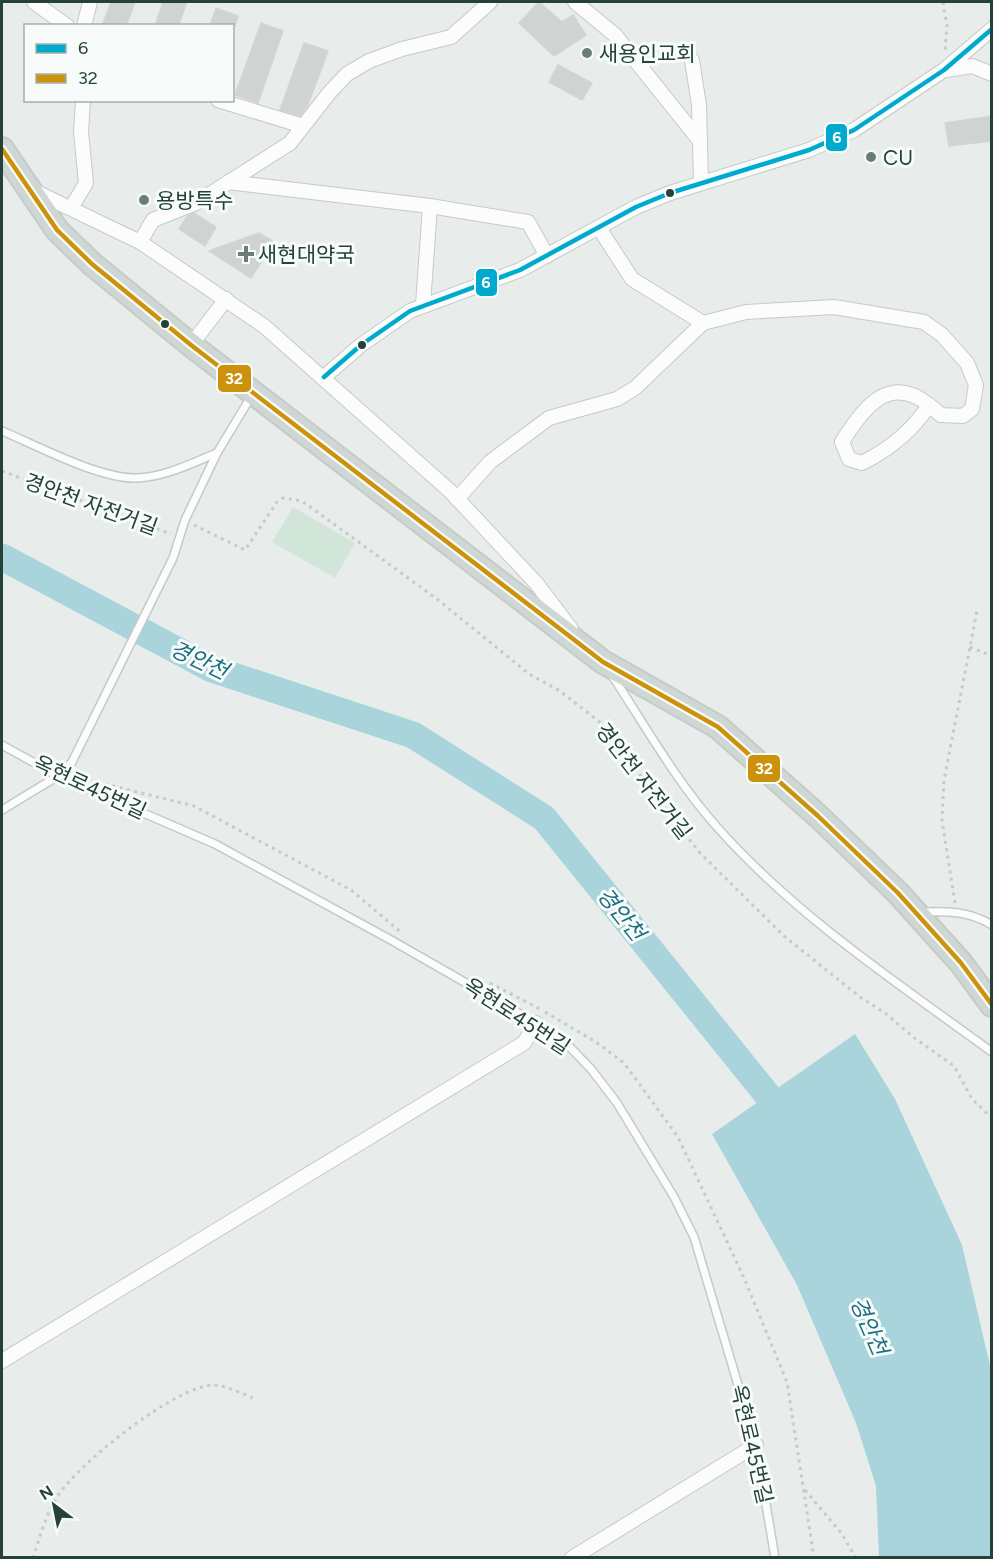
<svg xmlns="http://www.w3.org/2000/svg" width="993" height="1559" viewBox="0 0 993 1559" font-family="Figtree,'Noto Sans KR',sans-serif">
<rect width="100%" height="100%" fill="#e8edeb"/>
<path fill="#d1e6d8" d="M293,507L355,543L335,578L272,542Z"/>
<path fill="#a9d4db" d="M855,1034L895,1099L962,1245L991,1370V1557H879L876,1486L856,1423L797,1285L712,1134Z"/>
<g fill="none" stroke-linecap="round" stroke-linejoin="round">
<path stroke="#a9d4db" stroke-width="27" d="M2,557L212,669L413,735L544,818L769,1097L782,1128"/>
</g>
<g fill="#cfd4d2" stroke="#d1d6d4" stroke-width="1.5">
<path d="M111,2H135L126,26H102Z"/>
<path d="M163,2H187L178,26H155Z"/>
<path d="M539,2L562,22L573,15L586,35L554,56L519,23Z"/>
<path d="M216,8L238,16L235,26H210Z"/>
<path d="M261,23L283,31L258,103L235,95Z"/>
<path d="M304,43L328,51L308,105L300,116L280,110Z"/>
<path d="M558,65L592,83L582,100L549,82Z"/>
<path d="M992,116V141L949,146L945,123Z"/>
<path d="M194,213L216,227L205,246L179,229L187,216Z"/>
<path d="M259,233L274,242L251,278L209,251Z"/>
</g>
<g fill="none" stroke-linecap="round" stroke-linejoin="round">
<defs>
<g id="service">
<path d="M2,431C38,446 99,479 137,478C165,477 192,463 217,453"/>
<path d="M613,677C646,727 676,781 717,827C796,916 896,982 992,1052"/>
<path d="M2,745L58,776L215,844L391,940L536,1023L565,1042L591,1069L617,1103L674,1197L694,1237L756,1445L775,1558"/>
<path d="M2,810L58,776L72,762L173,558L185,520L217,453L252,395"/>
<path d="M922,912C948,911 969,911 992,925"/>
</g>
<g id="minor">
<path d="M34,2L67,26"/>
<path d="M575,2L615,35L700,141"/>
<path d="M84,26L90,2"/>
<path d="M692,60L699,105L701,182"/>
<path d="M946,70L972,66L992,74"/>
<path d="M218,100L303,126"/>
<path d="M228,182L430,206L528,222L547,256"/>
<path d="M34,191L140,242L264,326L450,491L537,584L571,629"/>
<path d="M71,208L86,183L81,132L83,100"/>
<path d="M599,228L632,279L703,323"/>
<path d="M140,242L153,220L196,203L290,143L330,92L347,74L369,61L402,49L451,37L490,2"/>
<path d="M423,305L430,206"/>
<path d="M191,345L226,299"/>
<path d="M324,377L361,345L410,311L520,270L636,207L670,193L809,150L854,130L944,70L992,29"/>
<path d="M457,499L490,462L549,418L617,399L635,388L703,323L746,312L834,307L924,322L942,335L967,363L976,385L972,409L963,416L941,415L929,405C913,430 888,450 862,463L849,459L842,442C863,408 889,373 929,405"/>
<path d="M2,1361L524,1043L536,1023"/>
<path d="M572,1558L756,1445"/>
</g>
<path id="primary" d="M2,149L57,230L92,264L191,345L603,662L718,727L818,816L898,893L961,963L992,1005"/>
</defs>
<use href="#service" stroke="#c5cac8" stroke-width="10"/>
<use href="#minor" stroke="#c5cac8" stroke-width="16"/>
<use href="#primary" stroke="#c3ccc9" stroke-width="26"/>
<g stroke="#c3ccca" stroke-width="3" stroke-dasharray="3 4.5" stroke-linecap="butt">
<path d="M943,2L947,26L945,50"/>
<path d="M2,471L171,534"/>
<path d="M194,525L245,550L277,502L283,498L302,501L437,599L529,674L560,691L601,723L668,813L701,854L784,936L860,997L885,1013L913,1037L954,1066L972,1099L992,1118"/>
<path d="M970,647L992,656"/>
<path d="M105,784L194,806L351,890L403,934"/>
<path d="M955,903L942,820L944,780L977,611"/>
<path d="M490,983L540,1009"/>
<path d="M545,1012L596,1042L624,1063L678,1137L744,1278L787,1382L814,1558"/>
<path d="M805,1490L842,1534L856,1558"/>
<path d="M33,1558C40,1536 46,1514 59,1494C80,1463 176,1385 214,1385C227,1386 241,1393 253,1398"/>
</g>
<use href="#service" stroke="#fcfcfc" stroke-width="7"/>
<use href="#minor" stroke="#fcfcfc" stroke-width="14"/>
<use href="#primary" stroke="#cfd7d5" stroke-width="22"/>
<defs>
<path id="bus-1" d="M324,377L361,345L410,311L520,270L636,207L670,193L809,150L854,130L944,70L992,29"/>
<path id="bus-2" d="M2,149L57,230L92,264L191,345L603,662L718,727L818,816L898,893L961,963L992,1005"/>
</defs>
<use href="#bus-1" stroke="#f7fbf9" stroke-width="9"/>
<use href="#bus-2" stroke="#f7fbf9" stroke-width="9"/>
<use href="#bus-1" stroke="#00a9ce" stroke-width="4.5"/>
<use href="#bus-2" stroke="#cd920c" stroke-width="4.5"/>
</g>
<g fill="#697e78" stroke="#f7fbf9" stroke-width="2">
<circle cx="587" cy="53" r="6"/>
<circle cx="871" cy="157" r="6"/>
<circle cx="144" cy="200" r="6"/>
<path d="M243 245h6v6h6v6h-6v6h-6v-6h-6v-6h6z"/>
</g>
<g fill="#24423a" stroke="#f7fbf9" stroke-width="2">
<circle cx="670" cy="193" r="5"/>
<circle cx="165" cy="324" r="5"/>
<circle cx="362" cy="345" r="5"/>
</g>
<g text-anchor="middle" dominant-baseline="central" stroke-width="6" stroke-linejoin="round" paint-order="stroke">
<g font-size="21" fill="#24423a" stroke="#f7fbf9" text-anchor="start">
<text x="599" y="53">새용인교회</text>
<text x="883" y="157">CU</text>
<text x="156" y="200">용방특수</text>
<text x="258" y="254">새현대약국</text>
</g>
<g font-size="21" fill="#24423a" stroke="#f7fbf9">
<text transform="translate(91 504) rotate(20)">경안천 자전거길</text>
<text transform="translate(644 781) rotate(52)">경안천 자전거길</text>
<text transform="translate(90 787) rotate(25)">옥현로45번길</text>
<text transform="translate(517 1016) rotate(33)">옥현로45번길</text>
<text transform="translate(752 1444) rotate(77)">옥현로45번길</text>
</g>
<g font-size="22" font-style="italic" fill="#1c6f80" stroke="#f7fbf9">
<text transform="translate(199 660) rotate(25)">경안천</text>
<text transform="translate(621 914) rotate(51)">경안천</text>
<text transform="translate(869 1326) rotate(66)">경안천</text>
</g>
</g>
<g stroke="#f7fbf9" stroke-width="2">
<rect x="825" y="123" width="23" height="29" rx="6" fill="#00a9ce"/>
<rect x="475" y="268" width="23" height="29" rx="6" fill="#00a9ce"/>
<rect x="217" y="364" width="35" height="29" rx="6" fill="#cd920c"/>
<rect x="747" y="754" width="34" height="29" rx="6" fill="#cd920c"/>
</g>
<g font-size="16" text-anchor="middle" font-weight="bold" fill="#fff">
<text x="837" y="143">6</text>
<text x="486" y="288">6</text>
<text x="234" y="384">32</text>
<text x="764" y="774">32</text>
</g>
<rect width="993" height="1559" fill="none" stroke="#24423a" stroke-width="6"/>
<rect x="24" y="24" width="210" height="78" fill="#f7fbf9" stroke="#a3b1ad" stroke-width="1.5"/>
<rect x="36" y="44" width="30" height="9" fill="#00a9ce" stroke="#a3b1ad" stroke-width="1.5"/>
<text x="78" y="54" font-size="18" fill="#24423a">6</text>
<rect x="36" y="74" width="30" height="9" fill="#cd920c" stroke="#a3b1ad" stroke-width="1.5"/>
<text x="78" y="84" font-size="18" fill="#24423a">32</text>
<g transform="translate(54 1505) rotate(328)" stroke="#f7fbf9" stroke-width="4.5" paint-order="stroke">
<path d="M0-4.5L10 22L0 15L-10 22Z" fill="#24423a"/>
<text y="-9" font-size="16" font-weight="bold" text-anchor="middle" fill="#24423a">N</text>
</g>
</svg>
